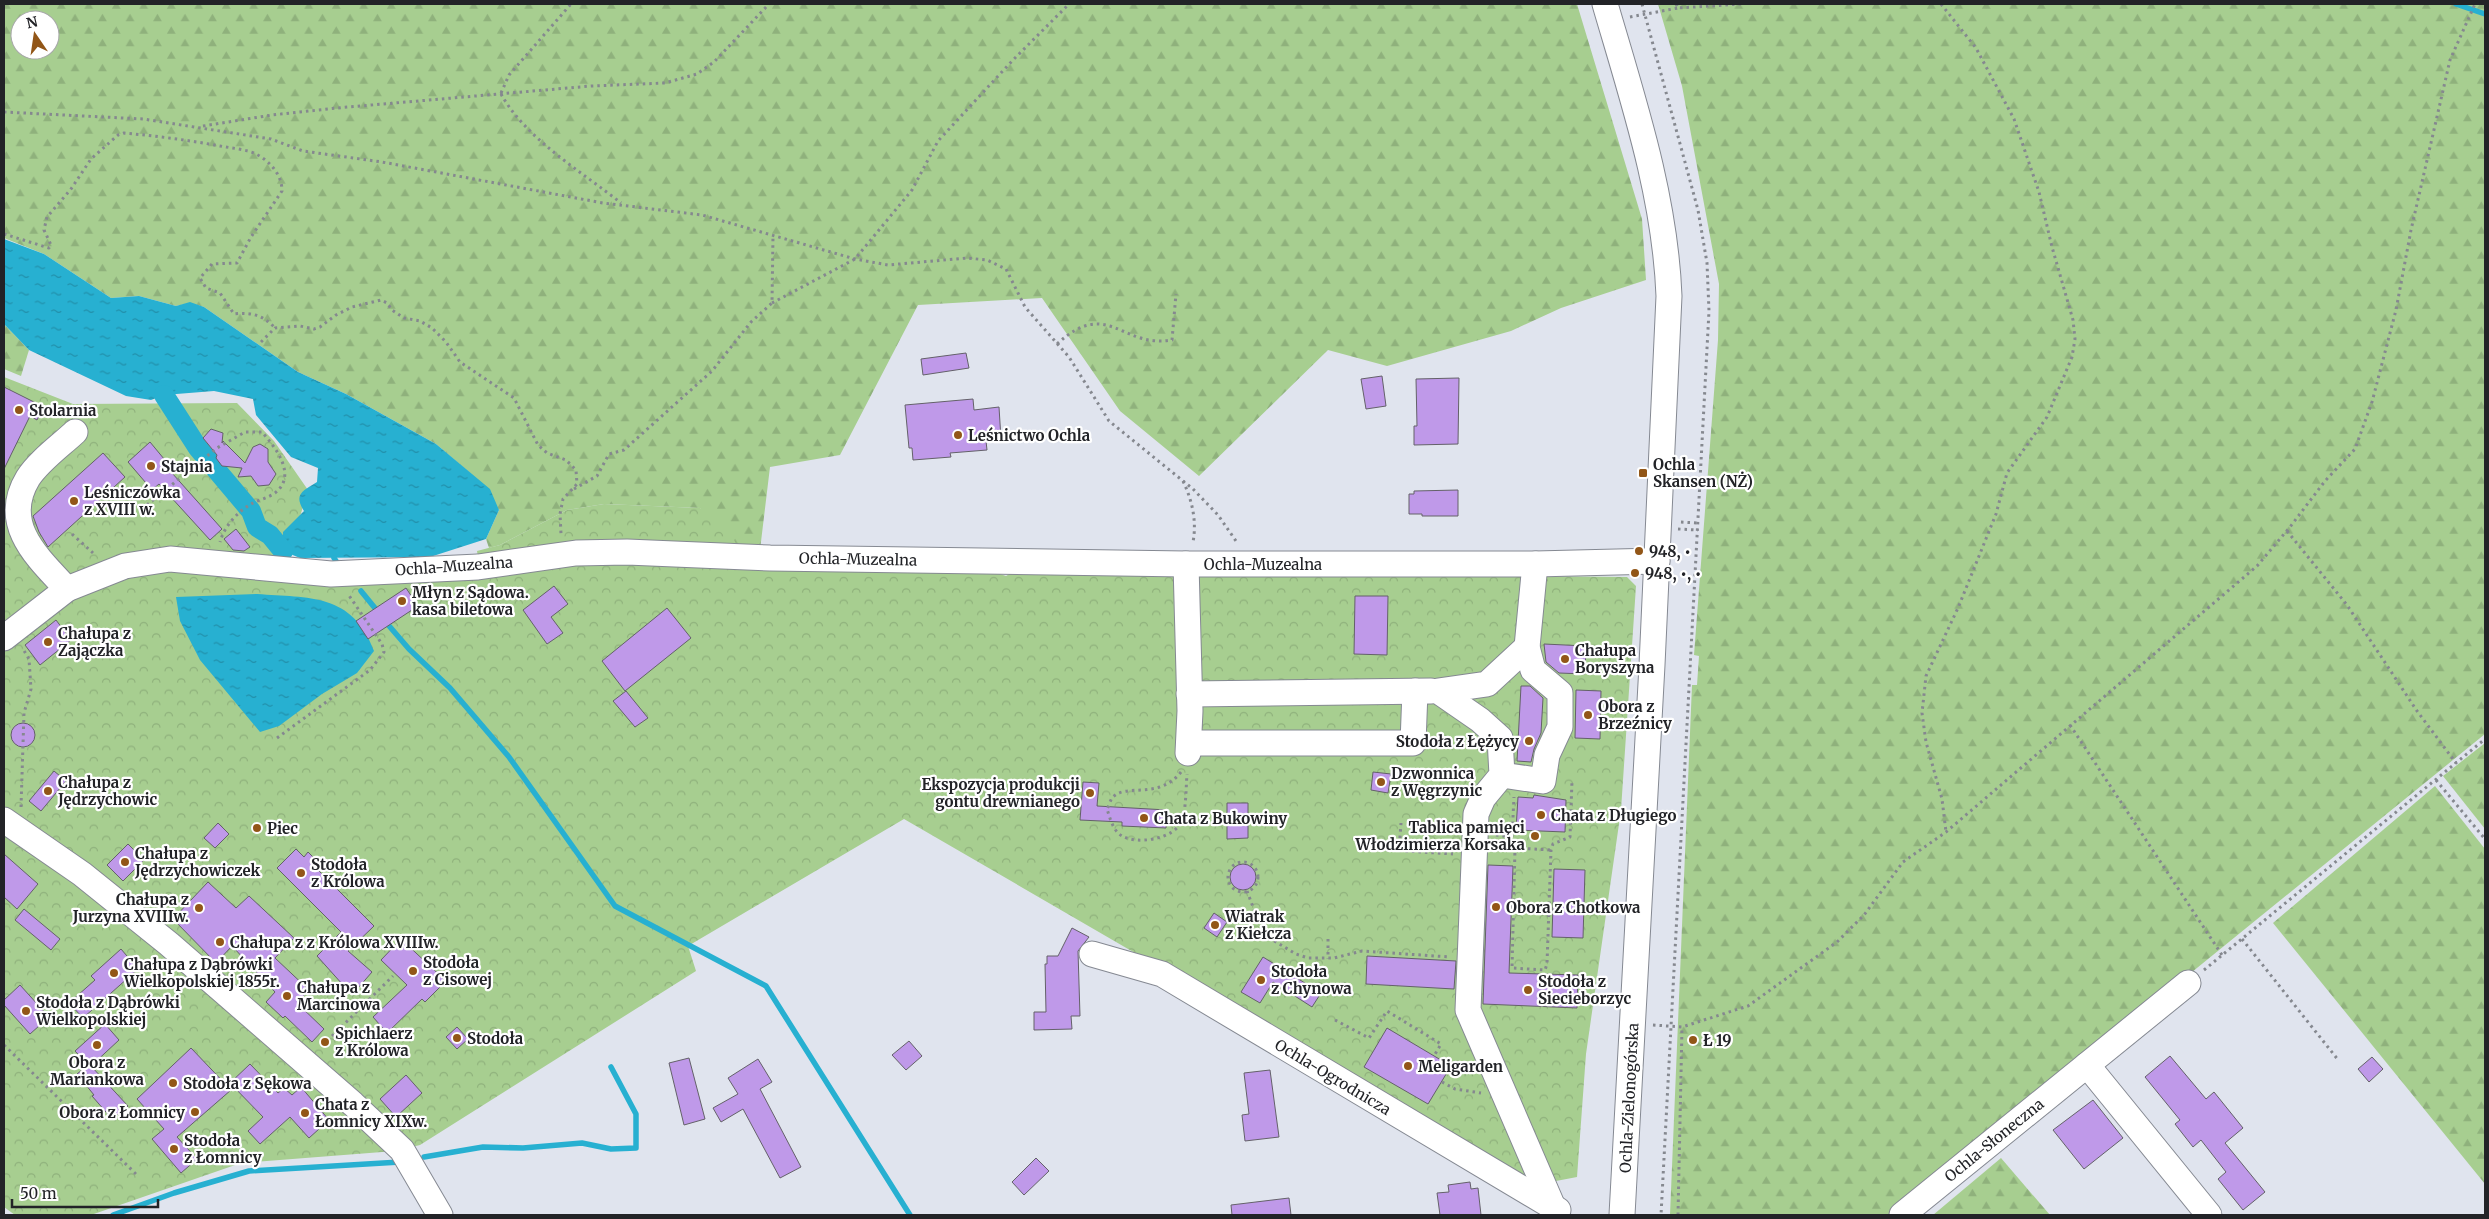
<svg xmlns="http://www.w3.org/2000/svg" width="2489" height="1219" viewBox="0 0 2489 1219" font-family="Merriweather,serif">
<defs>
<pattern id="forest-firs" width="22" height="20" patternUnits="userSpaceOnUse" patternTransform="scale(1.25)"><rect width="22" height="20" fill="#a7ce90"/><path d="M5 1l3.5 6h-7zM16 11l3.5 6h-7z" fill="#8fb17c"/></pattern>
<pattern id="park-crowns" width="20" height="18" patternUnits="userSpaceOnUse" patternTransform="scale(1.25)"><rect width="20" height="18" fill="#a7ce90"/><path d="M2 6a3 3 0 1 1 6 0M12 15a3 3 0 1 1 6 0" fill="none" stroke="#8fb17c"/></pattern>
<pattern id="water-ripples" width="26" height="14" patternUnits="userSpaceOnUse" patternTransform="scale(1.25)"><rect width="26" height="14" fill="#27b0d1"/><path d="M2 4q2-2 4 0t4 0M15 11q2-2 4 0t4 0" fill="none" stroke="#218faa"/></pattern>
</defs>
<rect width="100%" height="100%" fill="#e0e4ee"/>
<g fill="url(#forest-firs)" fill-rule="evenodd">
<path d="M4,4H1577L1642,219L1646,280L1561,308L1511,331L1387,366L1328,350L1199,476L1120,411L1042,298L918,305L840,455L770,467L760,550L738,548L700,508L604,504L567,510L500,545L489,548L486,539L499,510L470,473L436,444L346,394L298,372L204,307L190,303L176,306L139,296L111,298L44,254L4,238ZM20,20H50V50H20Z"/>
<path d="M1658,4H2485V734L1893,1215H1670L1692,685H1697L1699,656L1694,655L1718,340L1719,284L1682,86Z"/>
<path d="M4,324L29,350L21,376L4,369Z"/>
<path d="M2485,743V829L2443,776Z"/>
<path d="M2435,786L2485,849V1184L2273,923Z"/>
<path d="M2001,1158L2050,1215H1933Z"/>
</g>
<path fill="url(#park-crowns)" d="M4,377L73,404L237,403L274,441L308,490L284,570L478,557L477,551L500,545L567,510L604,504L700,508L722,519L742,554L985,569L1006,576L1015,571L1627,577L1636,586L1621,810L1586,1054L1577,1177L1535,1185L904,819L688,946L696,971L420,1145L395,1151L241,1163L91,1215H15L4,1207Z"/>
<g fill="url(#water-ripples)">
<path d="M4,239L44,254L111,298L139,296L176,306L190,302L204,307L298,372L346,394L436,444L490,489L499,510L486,539L430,557L300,558L283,551V532L304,511C293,494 303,491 317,482L318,468L291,457L256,415L253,399L214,391L164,395L151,400L126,396L29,350L4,324Z"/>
<path d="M257,594C309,598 353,593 374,651L357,673L322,694L279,726L260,732L200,660L180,621L176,597Z"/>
</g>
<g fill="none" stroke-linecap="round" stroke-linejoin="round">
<g stroke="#27b0d1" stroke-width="5.5">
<path d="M2456,4L2485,14"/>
<path d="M334,558L336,561"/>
<path d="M361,591L379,613"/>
<path d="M384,620L409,649L450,688L509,757L615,906L766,986L910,1215"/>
<path d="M424,1157L483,1147L523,1148L582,1143L611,1149L636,1148V1114L611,1067"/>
<path d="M113,1215L174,1193L249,1171L400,1162"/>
</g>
<path stroke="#27b0d1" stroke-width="20" d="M164,395L198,448L251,511L257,527L270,535L283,551"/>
</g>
<g fill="#bf99e9" stroke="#646169">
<path d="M966,353L969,368L923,375L921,359Z"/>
<path d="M1382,376L1386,406L1366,409L1361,379Z"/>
<path d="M1459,378L1458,444L1414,445V426H1417L1416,379Z"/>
<path d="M4,387L44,407L37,420L30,416L4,469Z"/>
<path d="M973,399L974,410L999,407L1001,439L986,441L987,450L950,453L951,457L913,460L912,448H909L905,405Z"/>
<path d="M211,429L223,433L222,443L223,441L245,463L253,447L260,444L268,449V462L276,474L269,485L258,486L251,476L238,477L242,468L222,466L216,458L217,455L203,438Z"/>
<path d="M150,442L174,471L172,473L222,529L210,540L159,484L152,490L128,462Z"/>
<path d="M103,453L125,477L48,547L39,532L33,516Z"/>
<path d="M1458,490V516H1422V514H1409V494H1414V491Z"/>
<path d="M236,529L250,547L244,551L233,550L224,539Z"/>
<path d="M554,586L568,604L551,617L563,633L547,644L523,610Z"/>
<path d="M406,588L418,606L368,639L356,621Z"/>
<path d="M1355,596H1388L1387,655L1354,654Z"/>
<path d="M667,608L691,638L625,691L602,661Z"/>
<path d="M56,620L71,640L40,665L25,645Z"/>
<path d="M1544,644L1586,646L1585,674L1559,673L1546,662Z"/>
<path d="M1521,686H1530L1543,698L1541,733L1534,749L1531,762L1517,761Z"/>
<path d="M1576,690L1601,691L1600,739L1575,738Z"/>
<path d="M626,691L648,718L635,727L613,701Z"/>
<circle cx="23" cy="735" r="12"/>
<path d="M54,771L66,781L41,811L29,801Z"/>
<path d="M1373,772L1391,774L1388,793L1371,790Z"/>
<path d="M1083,782L1099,783L1097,806L1167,810L1166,828L1122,826V822L1080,820Z"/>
<path d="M1534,795L1566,800L1565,832L1516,830L1518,797L1533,798Z"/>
<path d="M1227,803H1248V838L1227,839Z"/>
<path d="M218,823L229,834L215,848L204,838Z"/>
<path d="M128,844L144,860L123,881L107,865Z"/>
<path d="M296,849L304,857L308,852L319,863L315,867L374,926L348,951L372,972L352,995L317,956L341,932L277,868Z"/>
<path d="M4,854L38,884L17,909L4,897Z"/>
<circle cx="1243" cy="877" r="13"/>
<path d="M1488,865L1513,866L1509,973L1578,975L1577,1008L1483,1004Z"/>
<path d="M1554,869L1585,870L1583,938L1552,937Z"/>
<path d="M208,882L236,908L249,896L294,938L275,958L309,990L297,1003L324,1029L312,1042L285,1016L283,1018L266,1002L275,992L232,946L216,963L173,919Z"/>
<path d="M24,909L60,939L51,950L15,920Z"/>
<path d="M1214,913L1227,922L1217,937L1204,928Z"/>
<path d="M1072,928L1089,937L1078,951L1080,1016H1071L1072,1029L1034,1030V1012H1046L1045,964H1047V956H1058Z"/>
<path d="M401,939L446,981L425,1002L422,999L387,1033L373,1017L407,985L381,960Z"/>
<path d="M121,949L138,969L83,1018L69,1003L95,980L91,976Z"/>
<path d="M1367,956L1456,961L1454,989L1366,984Z"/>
<path d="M1263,957L1321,993L1312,1007L1273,982L1260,1003L1241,992Z"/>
<path d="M20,985L49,1017L30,1034L4,1005V1000Z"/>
<path d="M105,1024L119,1040L91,1066L128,1106L112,1119L92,1096L94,1095L77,1074L88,1065L75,1051Z"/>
<path d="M457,1027L468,1039L457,1049L446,1037Z"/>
<path d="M1387,1028L1451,1066L1428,1104L1364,1067Z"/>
<path d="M909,1041L922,1056L906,1070L892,1055Z"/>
<path d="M191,1048L231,1090L177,1137L197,1159L181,1173L152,1139L164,1129L137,1099Z"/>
<path d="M2170,1056L2206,1099L2214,1092L2243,1128L2225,1143L2265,1192L2243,1210L2218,1179L2226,1172L2201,1140L2193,1147L2175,1124L2180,1120L2145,1077Z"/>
<path d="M2372,1057L2383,1069L2369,1082L2358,1069Z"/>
<path d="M689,1058L705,1119L684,1125L669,1063Z"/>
<path d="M758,1059L772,1082L760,1089L801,1167L780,1178L743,1109L721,1122L713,1108L738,1094L728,1078Z"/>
<path d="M250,1064L278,1093L284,1088L292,1095L301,1087L329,1120L309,1138L290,1117L260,1144L248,1131L263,1117L230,1083Z"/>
<path d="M1270,1070L1279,1137L1245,1141L1242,1115L1249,1114L1244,1073Z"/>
<path d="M406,1075L422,1093L396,1117L380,1099Z"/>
<path d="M2093,1100L2123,1138L2084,1169L2053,1130Z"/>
<path d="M1036,1158L1049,1171L1024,1195L1012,1182Z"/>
<path d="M1470,1182L1471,1189L1478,1188L1481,1215H1440L1437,1193L1449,1192L1448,1185Z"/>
<path d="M1289,1198L1291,1215H1232L1231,1205Z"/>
</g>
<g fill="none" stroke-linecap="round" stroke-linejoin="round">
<defs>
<g id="minor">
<path d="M1605,4C1633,100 1665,195 1669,296L1652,665L1622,1215"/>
<path d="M1186,564L1190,711L1188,753"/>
<path d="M67,589C37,557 0,524 28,478C39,461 60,446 75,432"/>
<path d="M4,638L67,589L125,566L170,559L331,574L478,567L576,553L627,552L770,558L1186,564H1535L1657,561"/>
<path d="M1527,647L1487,684L1438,691L1480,720L1500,738L1502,775L1483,798L1476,814L1468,1010L1553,1207"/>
<path d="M1189,694L1431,691"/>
<path d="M1189,743H1413L1415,691"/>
<path d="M1502,775L1543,781L1547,755L1560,727V693L1533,670L1527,647L1535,564"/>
<path d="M4,820L82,874L169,944L353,1104L402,1150L440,1215"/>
<path d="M1092,954L1162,974L1558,1210"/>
<path d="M2087,1065L2209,1215"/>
<path d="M1902,1215L2188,983"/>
</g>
</defs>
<use href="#minor" stroke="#858992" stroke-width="27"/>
<g stroke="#85888f" stroke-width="3" stroke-dasharray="2.5 4" stroke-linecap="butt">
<path d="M1642,4L1698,210L1707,263L1709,311L1661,1215"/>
<path d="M1676,4L1678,8L1741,4"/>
<path d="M1941,4L1976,48L2014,119L2039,192L2052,247L2073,320L2075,339L2072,357L2047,417L2007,473L1996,514L1958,608L1926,676L1922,713L1926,742L1942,799L1946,832"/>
<path d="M1630,17L1678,8"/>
<path d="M501,93L509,75L571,4"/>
<path d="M501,94C526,139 582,172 621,203"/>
<path d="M4,112L143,119L271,139L303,151L382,162L603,203L702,215L855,259L888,265L967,258L987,260L1006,269L1025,307L1069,357L1109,421L1193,489L1218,515L1236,541"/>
<path d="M203,126L272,115L337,108L591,86L665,83L697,74L714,62L769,4"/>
<path d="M4,234L49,248L51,245L44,230L47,217L71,189L91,159L118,135L124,133C156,136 188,140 220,146C231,148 243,149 254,153C269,160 282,174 282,191L251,237L237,263L212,264L200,278L206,288L220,293L234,314C251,312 263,315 275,328"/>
<path d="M772,303L855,259L912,190L938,141L1012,61L1069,4"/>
<path d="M261,342L275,328L300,326L314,329L320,327L336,315L352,307L381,300L387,303L392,310L404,318L420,321L432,328L446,342L460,362L514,398L538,445L547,453L566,460L576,470L577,484L563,499L560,514L561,534"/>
<path d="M1057,344C1108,297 1122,349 1172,340L1176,294"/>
<path d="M1183,481C1192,500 1197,521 1193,542"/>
<path d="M574,489L597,476L609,454L624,450L712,371L751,322L772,303L773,236"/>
<path d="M147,505L217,448L245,432H262C275,447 298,475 275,493C268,498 258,500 251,504C237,512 224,527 220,542"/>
<path d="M1681,522L1698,523"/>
<path d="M1678,529L1698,530"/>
<path d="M2287,531L2347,605L2417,711L2456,763"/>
<path d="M72,534L93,553"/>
<path d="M413,597L420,592"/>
<path d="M2070,725L2222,955"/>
<path d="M277,738L370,670L384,652L382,644L348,594"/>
<path d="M1181,772C1158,801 1126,782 1112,798C1110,801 1109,806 1107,809C1110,818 1113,831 1122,836C1138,845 1174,839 1182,821C1186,810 1186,787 1187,774"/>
<path d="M2436,780L2485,839"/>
<path d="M21,807L24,713L31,689L29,659L23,649"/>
<path d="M1496,835L1512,837L1515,848L1512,968L1545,970L1547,964L1551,850L1553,844L1570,837L1572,781"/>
<path d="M1512,837L1514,797"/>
<path d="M1515,848L1551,850"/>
<path d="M1373,849L1453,854"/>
<path d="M1399,851L1401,823"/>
<circle cx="1243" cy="877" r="15"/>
<path d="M1247,891L1261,928L1266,936L1296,954L1308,958H1334L1362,951L1450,957"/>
<path d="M1328,939V959"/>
<path d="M2242,939L2339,1061"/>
<path d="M2204,970L2485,739"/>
<path d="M1335,1020L1369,1038L1387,1011L1441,1044L1434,1056"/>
<path d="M1653,1025L1682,1027L1748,1006L1837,942L1864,915L1903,862L1946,832L2257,566L2290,527L2325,481L2355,449L2372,402L2396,310L2411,230L2450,60L2475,4"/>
<path d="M332,1036L393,976"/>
<path d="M4,1045L136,1174"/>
<path d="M1442,1082L1455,1089L1481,1093"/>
<path d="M1678,1215L1682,1027"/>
</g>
<use href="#minor" stroke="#fff" stroke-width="25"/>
</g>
<g fill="#925617" stroke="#fff" stroke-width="2">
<circle cx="19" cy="410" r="5"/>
<circle cx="958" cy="435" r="5"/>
<circle cx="151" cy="466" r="5"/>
<rect x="1638" y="468" width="10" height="10" rx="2.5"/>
<circle cx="74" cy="501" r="5"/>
<circle cx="1639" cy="551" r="5"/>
<circle cx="1635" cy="573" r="5"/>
<circle cx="402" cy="601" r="5"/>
<circle cx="48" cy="642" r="5"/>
<circle cx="1565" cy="659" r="5"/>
<circle cx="1588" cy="715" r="5"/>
<circle cx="1529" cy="741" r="5"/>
<circle cx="1381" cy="782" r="5"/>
<circle cx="48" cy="791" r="5"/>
<circle cx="1090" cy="793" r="5"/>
<circle cx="1541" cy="815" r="5"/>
<circle cx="1144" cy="818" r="5"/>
<circle cx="257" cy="828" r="5"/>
<circle cx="1535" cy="836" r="5"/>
<circle cx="125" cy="862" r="5"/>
<circle cx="301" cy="873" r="5"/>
<circle cx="1496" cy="907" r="5"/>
<circle cx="199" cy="908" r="5"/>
<circle cx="1215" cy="925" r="5"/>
<circle cx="220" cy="942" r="5"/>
<circle cx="413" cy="971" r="5"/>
<circle cx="114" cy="973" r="5"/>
<circle cx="1261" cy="980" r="5"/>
<circle cx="1528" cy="990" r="5"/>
<circle cx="287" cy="996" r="5"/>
<circle cx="26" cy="1011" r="5"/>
<circle cx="457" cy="1038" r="5"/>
<circle cx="1693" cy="1040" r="5"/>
<circle cx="325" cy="1042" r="5"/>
<circle cx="97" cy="1045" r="5"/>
<circle cx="1408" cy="1066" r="5"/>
<circle cx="173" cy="1083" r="5"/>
<circle cx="195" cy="1112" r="5"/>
<circle cx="305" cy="1113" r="5"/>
<circle cx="174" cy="1149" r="5"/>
</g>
<g text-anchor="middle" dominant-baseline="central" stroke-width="4.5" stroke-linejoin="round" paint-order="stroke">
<g font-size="15" font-weight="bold" fill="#222327" stroke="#fff" text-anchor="start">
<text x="29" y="410">Stolarnia</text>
<text x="968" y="435">Leśnictwo Ochla</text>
<text x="1653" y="464">Ochla<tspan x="1653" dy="17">Skansen (NŻ)</tspan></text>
<text x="161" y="466">Stajnia</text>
<text x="84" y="492">Leśniczówka<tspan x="84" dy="17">z XVIII w.</tspan></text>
<text x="1649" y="551">948, •</text>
<text x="1645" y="573">948, •, •</text>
<text x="412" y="592">Młyn z Sądowa.<tspan x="412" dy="17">kasa biletowa</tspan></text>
<text x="58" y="633">Chałupa z<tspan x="58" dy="17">Zajączka</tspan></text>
<text x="1575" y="650">Chałupa<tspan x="1575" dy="17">Boryszyna</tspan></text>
<text x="1598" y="706">Obora z<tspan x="1598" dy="17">Brzeźnicy</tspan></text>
<text x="1519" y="741" text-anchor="end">Stodoła z Łężycy</text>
<text x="1391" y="773">Dzwonnica<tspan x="1391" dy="17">z Węgrzynic</tspan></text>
<text x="58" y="782">Chałupa z<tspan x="58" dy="17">Jędrzychowic</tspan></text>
<text x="1080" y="784" text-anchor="end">Ekspozycja produkcji<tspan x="1080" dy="17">gontu drewnianego</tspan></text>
<text x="1551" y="815">Chata z Długiego</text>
<text x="1154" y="818">Chata z Bukowiny</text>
<text x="1525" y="827" text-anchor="end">Tablica pamięci<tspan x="1525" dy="17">Włodzimierza Korsaka</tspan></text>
<text x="267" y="828">Piec</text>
<text x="135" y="853">Chałupa z<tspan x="135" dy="17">Jędrzychowiczek</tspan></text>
<text x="311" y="864">Stodoła<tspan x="311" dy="17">z Królowa</tspan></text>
<text x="189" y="899" text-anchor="end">Chałupa z<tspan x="189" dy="17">Jurzyna XVIIIw.</tspan></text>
<text x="1506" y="907">Obora z Chotkowa</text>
<text x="1225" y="916">Wiatrak<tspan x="1225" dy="17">z Kiełcza</tspan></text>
<text x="230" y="942">Chałupa z z Królowa XVIIIw.</text>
<text x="423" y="962">Stodoła<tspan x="423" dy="17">z Cisowej</tspan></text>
<text x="124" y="964">Chałupa z Dąbrówki<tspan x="124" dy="17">Wielkopolskiej 1855r.</tspan></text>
<text x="1271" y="971">Stodoła<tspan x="1271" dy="17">z Chynowa</tspan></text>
<text x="1538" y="981">Stodoła z<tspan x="1538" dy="17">Siecieborzyc</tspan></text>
<text x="297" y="987">Chałupa z<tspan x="297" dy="17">Marcinowa</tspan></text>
<text x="36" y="1002">Stodoła z Dąbrówki<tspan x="36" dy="17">Wielkopolskiej</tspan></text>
<text x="335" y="1033">Spichlaerz<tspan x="335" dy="17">z Królowa</tspan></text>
<text x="467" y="1038">Stodoła</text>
<text x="1703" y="1040">Ł 19</text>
<text x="97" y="1062" text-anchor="middle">Obora z<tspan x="97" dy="17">Mariankowa</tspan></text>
<text x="1418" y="1066">Meligarden</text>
<text x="183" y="1083">Stodoła z Sękowa</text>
<text x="315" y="1104">Chata z<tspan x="315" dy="17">Łomnicy XIXw.</tspan></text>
<text x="185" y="1112" text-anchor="end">Obora z Łomnicy</text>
<text x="184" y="1140">Stodoła<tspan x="184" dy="17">z Łomnicy</tspan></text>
</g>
<g font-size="15" fill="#222327" stroke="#fff">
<text transform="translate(858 559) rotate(1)">Ochla-Muzealna</text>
<text x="1263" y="564">Ochla-Muzealna</text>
<text transform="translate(454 566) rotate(-4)">Ochla-Muzealna</text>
<text transform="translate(1333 1077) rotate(31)">Ochla-Ogrodnicza</text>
<text transform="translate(1629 1098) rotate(-87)">Ochla-Zielonogórska</text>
<text transform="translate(1994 1140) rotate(-39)">Ochla-Słoneczna</text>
</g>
</g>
<rect width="2489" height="1219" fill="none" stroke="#222327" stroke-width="10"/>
<g transform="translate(35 35) rotate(347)"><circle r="24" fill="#ffffff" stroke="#a7a7a9"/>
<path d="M0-4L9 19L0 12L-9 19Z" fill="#925617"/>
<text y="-8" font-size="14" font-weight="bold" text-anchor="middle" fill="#222327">N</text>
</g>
<path d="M12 1199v8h146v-8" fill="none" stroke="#222327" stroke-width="2.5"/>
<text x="20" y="1199" font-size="15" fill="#222327" stroke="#ffffff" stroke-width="4" paint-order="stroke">50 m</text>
</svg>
